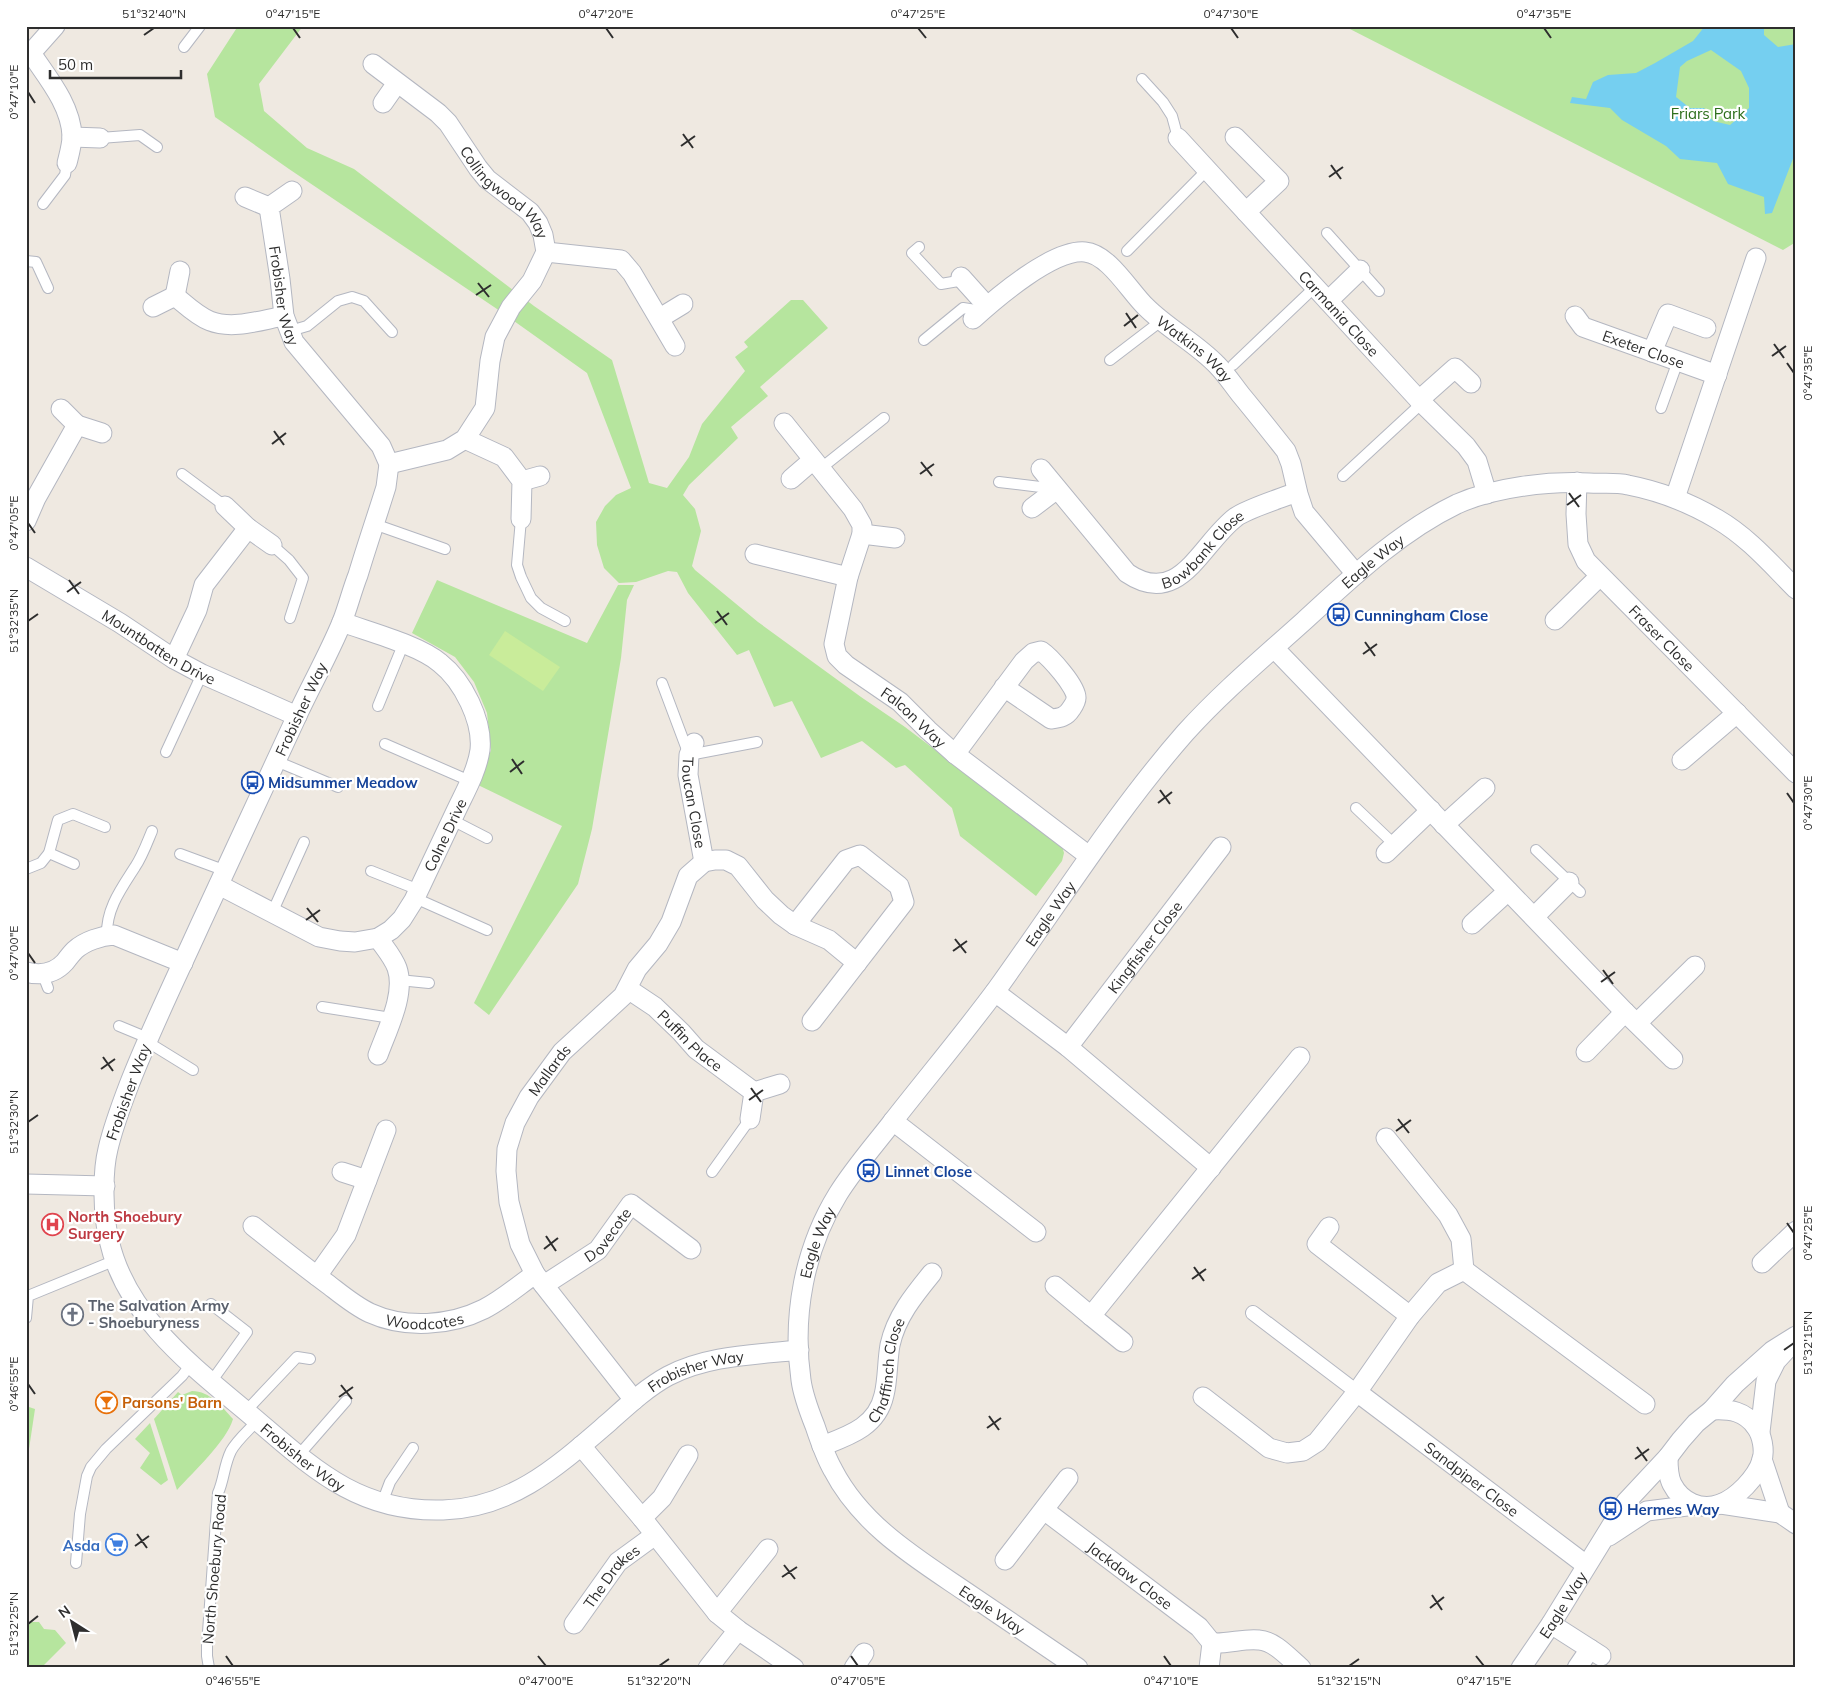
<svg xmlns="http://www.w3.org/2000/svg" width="1822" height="1694" viewBox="0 0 1822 1694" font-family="Mulish,sans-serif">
<rect width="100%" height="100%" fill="#efe9e1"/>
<g fill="#b6e59e">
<path d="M238,26H303L259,84L264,111L307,148L354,169L534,306L612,360L649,483L667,488L689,457L702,424L745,371L735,357L748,347L744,342L791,300H803L828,328L760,387L768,396L731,427L738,438L689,485L683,495L695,509L701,531L692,566L695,570L758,622L861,697L905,727L1062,846L1064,853L1062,861L1036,896L960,836L952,808L905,765L896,768L862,741L821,758L792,701L774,707L749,650L737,655L688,593L677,572L668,571L636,582L619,583L604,568L597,545L596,522L605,506L616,495L631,488L587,373L497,309L289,169L215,117L207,74Z"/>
<path d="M1344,26H1796V242L1783,250Z"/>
<path d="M437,580L587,643L618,585H634L627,600L621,658L592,829L578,884L489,1015L474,1003L562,826L478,785L491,750L487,713L474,682L455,657L412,633Z"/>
<path d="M192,1391C210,1391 222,1407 233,1419C226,1442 194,1471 177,1490L154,1419L178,1392L182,1395Z"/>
<path d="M26,1406L35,1409L26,1469Z"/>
<path d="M150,1423L168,1480L161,1485L140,1468L150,1453L135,1439Z"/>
<path d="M26,1622H39L44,1629L55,1630L66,1643L41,1668H26Z"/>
</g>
<path fill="#c9ec9a" d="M505,631L560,667L543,691L489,655Z"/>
<path fill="#75cff0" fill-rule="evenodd" d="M1705,26H1764V35L1778,47L1796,44V151L1772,213L1765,214L1764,197L1728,184L1717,163L1680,159L1666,146L1622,120L1610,108L1570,103L1572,97L1586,99L1593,82L1608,75L1636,73L1655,63L1693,41ZM1711,50L1741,71L1749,88V108L1730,125L1713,121L1704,108H1690L1676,97L1680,67L1687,61Z"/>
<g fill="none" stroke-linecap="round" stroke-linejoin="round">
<defs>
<g id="service">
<path d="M184,47L200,26"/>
<path d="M1142,79L1163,102L1172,116L1178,138"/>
<path d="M100,138L140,135L157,147"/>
<path d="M43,204L65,175L67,163"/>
<path d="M1327,233L1379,291"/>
<path d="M919,247L912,253L941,284L964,280"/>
<path d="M1127,251L1207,170"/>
<path d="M26,261L36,262L48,288"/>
<path d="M290,331L307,326L338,301L352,297L364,301L392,332"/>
<path d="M924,340L963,308L982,311"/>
<path d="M1110,360L1161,321"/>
<path d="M1233,365L1315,287"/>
<path d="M1661,408L1678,361"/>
<path d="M820,469L884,418"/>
<path d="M182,474L225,506"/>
<path d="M1343,476L1422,403"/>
<path d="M999,482L1057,489"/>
<path d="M521,519L517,565L521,577L531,598L541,608L565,621"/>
<path d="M374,524L445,549"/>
<path d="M272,545L289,560L303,578L290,618"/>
<path d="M662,683L689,755L757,742"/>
<path d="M378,706L403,645"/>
<path d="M385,744L470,781"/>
<path d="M166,752L202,674"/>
<path d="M276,761L338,787"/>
<path d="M1356,808L1395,845"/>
<path d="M452,820L487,838"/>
<path d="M1536,850L1580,892"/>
<path d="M49,853L74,864"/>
<path d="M180,854L226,871"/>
<path d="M26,869L41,863L49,853L58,820L73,814L105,827"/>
<path d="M371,871L419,890"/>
<path d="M415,898L487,930"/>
<path d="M272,913L304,842"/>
<path d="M107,935C106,909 121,889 135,867C142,857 147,843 152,831"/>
<path d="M43,975L48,988"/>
<path d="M399,980L429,983"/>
<path d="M322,1007L391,1018"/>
<path d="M119,1026L148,1038"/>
<path d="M146,1041L193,1070"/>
<path d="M712,1172L750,1119"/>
<path d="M211,1304L247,1332L211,1382"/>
<path d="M26,1318L28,1296L116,1260"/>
<path d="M246,1411L297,1357L310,1359"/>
<path d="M298,1456L346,1401"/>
<path d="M382,1503L390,1482L413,1448"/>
<path d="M76,1563L80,1514L87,1476L91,1467L106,1449L182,1376L191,1364"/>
<path d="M209,1668L207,1656V1646L218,1493C224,1480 224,1465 231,1451C237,1440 249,1430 257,1421"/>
</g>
<path id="pedestrian" d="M1253,1313L1357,1392"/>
<g id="minor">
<path d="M31,53C47,77 71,105 72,136C72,145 69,155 67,163"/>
<path d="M26,55L31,53L55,26"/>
<path id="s1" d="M373,64L438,113L448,123L478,168L487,179L530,212L538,223L543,235L546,252L532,281L511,307L495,337L490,361L485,408L465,439L447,450L389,464"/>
<path d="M383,103L397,83"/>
<path d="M72,137L100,138"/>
<path d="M1235,137L1279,181L1246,212"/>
<path id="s2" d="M1178,138L1419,400L1466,446L1477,461L1487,494"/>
<path id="s3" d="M292,191L269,207L280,279L284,316L294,342L381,446L389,464L386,487C377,516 367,545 358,575C352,590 348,607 342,622C328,656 310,687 295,720C263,788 232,857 200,925C176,978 150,1031 129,1085C121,1106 113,1127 108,1149C102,1173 103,1216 109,1240C125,1313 187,1362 241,1407C306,1461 352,1513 443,1510C513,1508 559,1465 609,1422C627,1406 646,1388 668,1376C708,1355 755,1355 799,1350"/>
<path d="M245,197L269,207"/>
<path d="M546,252L621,260L632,273L675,346"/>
<path d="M961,277L987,306"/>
<path d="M175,296L180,271"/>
<path d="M1328,301L1360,270"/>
<path d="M153,307L175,296C186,305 197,316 210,321C233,330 261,320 284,316"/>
<path id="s4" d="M1575,316L1583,327L1717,375"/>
<path d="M660,318L683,304"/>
<path id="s5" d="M973,319C996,298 1053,249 1085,252C1109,254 1130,292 1146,307C1168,329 1196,343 1217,365C1226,374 1233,385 1241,395C1256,413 1271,432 1286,451L1291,464L1298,494L1304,512L1356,574"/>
<path d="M1652,352L1668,314L1706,328"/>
<path d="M1419,400L1455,368L1471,383"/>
<path id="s6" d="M784,423L853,509L862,525V534L848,577L834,644L837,656L846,665L900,702L928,730L955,754L1089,856"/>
<path d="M77,425L102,433"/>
<path d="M465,439L504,457L522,481L521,519"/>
<path id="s7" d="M1041,469L1127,573C1180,609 1201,543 1236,517C1249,508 1282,498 1297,492"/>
<path d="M791,479L813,460"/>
<path d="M522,481L540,476"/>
<path id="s8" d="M1577,482L1576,514L1578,544L1586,561L1796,773"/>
<path d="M1675,498L1756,258"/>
<path d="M225,506L248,528"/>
<path d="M1032,508L1057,489"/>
<path d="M26,521L36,498L77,425L61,409"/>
<path d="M862,534L895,538"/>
<path d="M755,554L848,577"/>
<path id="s9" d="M26,567L120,623L174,659L202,674L297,716"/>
<path d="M1555,620L1600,576"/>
<path d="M1274,648L1625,1012L1673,1059"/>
<path d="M174,659L197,610L204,585L248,528L272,545"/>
<path id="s10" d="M694,743L689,755L688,775L704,862"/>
<path d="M955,754L1024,661L1033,653L1041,651C1050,657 1077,687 1076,698C1076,702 1073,706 1071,709C1066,717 1060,718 1051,719L1004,687"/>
<path d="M1682,760L1737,713"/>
<path d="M1444,825L1485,788"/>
<path d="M1386,853L1431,810"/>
<path id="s11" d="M219,885L319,937L340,941L355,942L378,938L391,930L402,919L414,900C428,870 442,841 456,811C465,792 477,771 480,750C483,721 463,681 440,663C419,645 369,632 342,622"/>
<path d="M1534,917L1569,882"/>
<path d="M1472,924L1508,891"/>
<path d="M795,925L846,860L860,855L899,886L904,902L812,1021"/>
<path d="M26,972C41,976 54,974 65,962C68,958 71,954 75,950C85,941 101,936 114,935L183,963"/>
<path id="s12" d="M628,989L655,1007L681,1032L696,1049L754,1092L750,1119"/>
<path d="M995,992L1068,1047L1211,1168"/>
<path d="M1637,1023L1695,966"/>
<path id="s13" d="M1068,1047L1221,847"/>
<path d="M1586,1052L1625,1012"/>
<path d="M378,1055C387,1030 406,994 397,968C393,957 384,947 378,938"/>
<path d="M754,1092L780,1084"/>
<path d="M893,1121L1036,1232"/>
<path d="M1386,1138L1448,1215L1461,1239L1464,1270"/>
<path d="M342,1172L367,1180"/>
<path d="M26,1184L105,1186"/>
<path id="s14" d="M253,1226C278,1246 303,1266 329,1285C342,1295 355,1306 370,1313C405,1329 450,1326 484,1309C502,1300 519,1285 535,1274"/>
<path d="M1329,1227L1317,1244L1410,1316"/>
<path d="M1762,1263L1796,1231"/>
<path d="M317,1276L346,1235L386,1130"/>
<path id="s15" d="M544,1285L598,1250L631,1204L691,1249"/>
<path d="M1055,1286L1091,1316"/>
<path d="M1123,1342L1091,1316L1300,1057"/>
<path id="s16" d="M1357,1392L1586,1565"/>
<path d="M1203,1397L1269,1448L1287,1453L1303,1451L1317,1442L1357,1392L1410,1316L1438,1283L1464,1270L1645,1404"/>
<path id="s17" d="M634,1400L535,1274L520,1244L509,1202L506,1171L507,1149L515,1123L529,1097L562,1052L623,996L637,969L658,944L671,922L688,876L704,862L715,860H726L738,866L765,900L781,915L795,925L829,940L857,963"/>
<path d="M1760,1432L1766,1381L1776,1361L1788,1348"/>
<path d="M581,1446L642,1518L717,1613L738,1630L794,1668"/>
<path id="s18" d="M822,1446C848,1436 877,1427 884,1395C888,1379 887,1362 890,1345C896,1317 914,1295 932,1273"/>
<path d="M1668,1457C1668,1466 1668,1476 1672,1484C1681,1502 1701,1511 1720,1504C1737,1498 1757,1477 1762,1460C1765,1450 1762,1435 1756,1427C1745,1411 1730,1409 1712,1410"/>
<path d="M1762,1459L1780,1513"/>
<path d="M1721,1504L1780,1513L1796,1524"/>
<path id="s19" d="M1044,1510L1199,1627L1212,1643L1209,1668"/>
<path d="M642,1518L662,1498L688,1455"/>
<path d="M1609,1536L1647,1511L1695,1505"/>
<path d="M1005,1560L1068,1478"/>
<path d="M717,1613L768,1549"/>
<path id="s20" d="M574,1624L618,1562L655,1535"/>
<path d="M1551,1624L1601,1656"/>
<path d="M1212,1643C1229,1644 1245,1638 1259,1640C1275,1641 1289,1658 1301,1668"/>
<path d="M708,1668L738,1630"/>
<path d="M854,1668L864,1653"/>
<path id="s21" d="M1078,1668C1041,1643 1003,1617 966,1592C916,1558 862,1526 833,1470C825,1456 820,1441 815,1426C809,1411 803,1395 801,1380C792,1316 804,1249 838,1194C853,1170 872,1148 890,1125C925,1080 963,1035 997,989C1059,903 1115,813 1185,733C1222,692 1264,657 1304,621C1351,578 1399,532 1457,504C1495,487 1548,481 1589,483C1602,484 1615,482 1628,485C1659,491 1690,503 1717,519C1748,537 1771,564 1796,589"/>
<path id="s22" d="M1521,1668L1551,1624L1626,1502L1668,1457L1681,1440L1696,1423L1712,1410L1735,1384L1772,1351L1796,1336"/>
<path d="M1577,1668L1590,1649"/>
</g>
</defs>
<use href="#service" stroke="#b4b7c1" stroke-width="12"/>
<use href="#pedestrian" stroke="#b4b7c1" stroke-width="16"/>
<use href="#minor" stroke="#b4b7c1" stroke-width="21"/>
<use href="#service" stroke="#fff" stroke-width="10"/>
<use href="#pedestrian" stroke="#fff" stroke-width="14"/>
<use href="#minor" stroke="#fff" stroke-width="19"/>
</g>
<path fill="none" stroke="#2e2e2e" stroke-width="2" d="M293,28L300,38M606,28L613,38M918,28L926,38M1231,28L1238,38M1544,28L1551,38M144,35L154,28M28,92L35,103M683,134L693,148M681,146L695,136M1331,165L1341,179M1329,177L1343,167M478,283L489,297M476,295L491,285M1126,313L1136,328M1124,326L1138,315M1774,344L1784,358M1772,356L1786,346M1787,363L1794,373M274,431L284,445M272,444L286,433M921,462L932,476M920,474L934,464M1569,493L1579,507M1567,505L1581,495M28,523L35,533M69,580L79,594M67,592L81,582M717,611L727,625M28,621L38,614M715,623L729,613M1365,642L1375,656M1363,654L1377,644M512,759L522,774M510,772L524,761M1160,790L1170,804M1787,793L1794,803M1158,803L1172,792M307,908L318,922M306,920L320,910M955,939L966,953M953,951L967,941M28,953L35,963M1603,970L1613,984M1601,982L1615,972M103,1057L113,1071M101,1069L115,1059M751,1088L761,1102M749,1100L763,1090M1398,1119L1409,1133M28,1122L38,1115M1396,1131L1411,1120M1787,1223L1794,1233M546,1236L556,1251M544,1249L558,1238M1194,1267L1204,1281M1192,1279L1206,1269M1784,1350L1794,1343M28,1384L35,1394M341,1385L352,1399M339,1397L353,1387M989,1416L999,1430M987,1428L1001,1418M1637,1447L1647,1461M1635,1459L1649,1449M137,1534L147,1548M135,1546L149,1536M784,1565L795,1579M782,1577L797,1567M1432,1595L1442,1610M1430,1608L1444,1597M28,1624L38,1616M226,1656L233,1666M538,1656L546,1666M851,1656L858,1666M1164,1656L1171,1666M1476,1656L1484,1666M659,1666L669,1659M1349,1666L1359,1659"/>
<defs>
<symbol id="bus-ring" viewBox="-11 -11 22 22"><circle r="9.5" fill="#fff" stroke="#1a4fb4" stroke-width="1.5"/><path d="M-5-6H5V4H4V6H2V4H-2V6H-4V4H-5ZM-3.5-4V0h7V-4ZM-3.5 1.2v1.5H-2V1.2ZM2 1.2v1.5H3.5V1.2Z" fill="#1a4fb4"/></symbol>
<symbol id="hospital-ring" viewBox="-11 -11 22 22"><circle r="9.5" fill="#fff" stroke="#e0444e" stroke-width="1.5"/><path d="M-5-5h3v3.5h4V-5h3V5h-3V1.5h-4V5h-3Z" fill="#e0444e"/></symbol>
<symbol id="church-ring" viewBox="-11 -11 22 22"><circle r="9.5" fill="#fff" stroke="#6b7280" stroke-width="1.5"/><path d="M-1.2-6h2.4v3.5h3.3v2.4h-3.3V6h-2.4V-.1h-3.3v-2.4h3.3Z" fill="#6b7280"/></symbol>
<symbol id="bar-ring" viewBox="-11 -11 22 22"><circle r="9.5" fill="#fff" stroke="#e8710a" stroke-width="1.5"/><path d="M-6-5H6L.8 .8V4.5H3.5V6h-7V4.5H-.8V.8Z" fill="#e8710a"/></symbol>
<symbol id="supermarket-ring" viewBox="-11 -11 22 22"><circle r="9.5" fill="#fff" stroke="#3f7fe0" stroke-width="1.5"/><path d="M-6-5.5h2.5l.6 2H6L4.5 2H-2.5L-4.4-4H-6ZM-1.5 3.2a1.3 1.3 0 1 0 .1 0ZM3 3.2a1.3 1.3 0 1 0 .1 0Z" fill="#3f7fe0"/></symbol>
</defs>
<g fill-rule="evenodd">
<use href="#bus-ring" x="1326" y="602" width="25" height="25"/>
<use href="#bus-ring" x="240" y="770" width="25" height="25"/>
<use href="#bus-ring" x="856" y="1158" width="25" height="25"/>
<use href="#hospital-ring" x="40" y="1212" width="25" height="25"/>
<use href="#church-ring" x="60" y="1302" width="25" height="25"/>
<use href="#bar-ring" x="94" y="1390" width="25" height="25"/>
<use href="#bus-ring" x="1598" y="1496" width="25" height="25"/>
<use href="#supermarket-ring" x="104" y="1532" width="25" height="25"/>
</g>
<g text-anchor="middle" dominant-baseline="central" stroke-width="4.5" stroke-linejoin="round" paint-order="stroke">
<g font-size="15" fill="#2c6e1b" stroke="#fff">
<text x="1708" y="113">Friars Park</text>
</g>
<g font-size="15" fill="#2e2e2e" stroke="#fff">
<text stroke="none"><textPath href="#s1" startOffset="186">Collingwood Way</textPath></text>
<text stroke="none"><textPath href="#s3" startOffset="118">Frobisher Way</textPath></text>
<text stroke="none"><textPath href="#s2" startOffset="238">Carmania Close</textPath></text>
<text stroke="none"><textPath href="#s4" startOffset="78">Exeter Close</textPath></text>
<text stroke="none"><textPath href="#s5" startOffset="281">Watkins Way</textPath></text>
<text stroke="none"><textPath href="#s7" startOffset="226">Bowbank Close</textPath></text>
<text stroke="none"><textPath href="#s21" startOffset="1439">Eagle Way</textPath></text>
<text stroke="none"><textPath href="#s8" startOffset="189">Fraser Close</textPath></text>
<text stroke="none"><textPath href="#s9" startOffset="155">Mountbatten Drive</textPath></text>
<text transform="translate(301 709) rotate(-65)">Frobisher Way</text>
<text stroke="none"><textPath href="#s6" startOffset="362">Falcon Way</textPath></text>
<text stroke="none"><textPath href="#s10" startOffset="61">Toucan Close</textPath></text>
<text stroke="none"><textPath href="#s11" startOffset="298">Colne Drive</textPath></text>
<text stroke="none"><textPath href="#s21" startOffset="959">Eagle Way</textPath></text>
<text stroke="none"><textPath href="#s13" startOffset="126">Kingfisher Close</textPath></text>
<text stroke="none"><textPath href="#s12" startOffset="81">Puffin Place</textPath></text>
<text stroke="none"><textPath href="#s17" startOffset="381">Mallards</textPath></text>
<text transform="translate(128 1092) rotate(-70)">Frobisher Way</text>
<text stroke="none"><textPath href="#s15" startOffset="82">Dovecote</textPath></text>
<text stroke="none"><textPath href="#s21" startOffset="554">Eagle Way</textPath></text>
<text stroke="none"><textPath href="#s14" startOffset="202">Woodcotes</textPath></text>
<text stroke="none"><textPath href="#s18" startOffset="109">Chaffinch Close</textPath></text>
<text stroke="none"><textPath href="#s3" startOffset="1901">Frobisher Way</textPath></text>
<text stroke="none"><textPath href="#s3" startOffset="1452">Frobisher Way</textPath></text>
<text stroke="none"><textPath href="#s16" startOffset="144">Sandpiper Close</textPath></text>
<text transform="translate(214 1569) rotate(-85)">North Shoebury Road</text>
<text stroke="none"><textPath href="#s19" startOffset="108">Jackdaw Close</textPath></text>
<text stroke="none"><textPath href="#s20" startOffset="61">The Drakes</textPath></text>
<text stroke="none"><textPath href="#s22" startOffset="76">Eagle Way</textPath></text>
<text transform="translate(992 1610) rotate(34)">Eagle Way</text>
</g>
<g font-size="15" font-weight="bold" fill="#164399" stroke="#fff" text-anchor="start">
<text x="1354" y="615">Cunningham Close</text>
<text x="268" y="782">Midsummer Meadow</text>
<text x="885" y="1171">Linnet Close</text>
<text x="1627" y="1509">Hermes Way</text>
</g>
<g font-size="15" font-weight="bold" fill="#be3a42" stroke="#fff" text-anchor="start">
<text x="68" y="1216">North Shoebury<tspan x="68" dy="17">Surgery</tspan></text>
</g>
<g font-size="15" font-weight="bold" fill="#5b616d" stroke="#fff" text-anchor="start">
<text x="88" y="1305">The Salvation Army<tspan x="88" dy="17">- Shoeburyness</tspan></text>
</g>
<g font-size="15" font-weight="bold" fill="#c56008" stroke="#fff" text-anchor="start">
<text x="122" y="1402">Parsons' Barn</text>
</g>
<g font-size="15" font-weight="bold" fill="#366cbe" stroke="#fff" text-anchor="end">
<text x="100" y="1545">Asda</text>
</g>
</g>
<rect width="1822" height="1694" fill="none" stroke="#ffffff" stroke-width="55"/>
<g transform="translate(72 1622) rotate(324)" stroke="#ffffff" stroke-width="4" paint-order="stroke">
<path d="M0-4L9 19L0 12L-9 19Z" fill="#2e2e2e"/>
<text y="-8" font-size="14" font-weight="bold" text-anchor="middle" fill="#2e2e2e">N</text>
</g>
<path d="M50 70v8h131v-8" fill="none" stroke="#2e2e2e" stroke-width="2.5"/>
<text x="58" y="70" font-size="15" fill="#2e2e2e" stroke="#ffffff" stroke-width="4" paint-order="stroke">50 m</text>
<rect x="28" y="28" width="1766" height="1638" fill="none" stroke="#2e2e2e" stroke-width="2"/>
<g font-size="12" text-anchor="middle" fill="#2e2e2e">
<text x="154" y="18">51°32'40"N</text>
<text x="293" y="18">0°47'15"E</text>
<text x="606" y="18">0°47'20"E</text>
<text x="918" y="18">0°47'25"E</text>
<text x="1231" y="18">0°47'30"E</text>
<text x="1544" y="18">0°47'35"E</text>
<text transform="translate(14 92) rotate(-90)" y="4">0°47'10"E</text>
<text transform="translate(1808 373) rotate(-90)" y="4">0°47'35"E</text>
<text transform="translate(14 523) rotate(-90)" y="4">0°47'05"E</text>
<text transform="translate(14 621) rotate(-90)" y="4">51°32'35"N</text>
<text transform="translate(1808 803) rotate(-90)" y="4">0°47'30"E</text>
<text transform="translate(14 953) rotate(-90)" y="4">0°47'00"E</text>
<text transform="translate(14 1122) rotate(-90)" y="4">51°32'30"N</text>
<text transform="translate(1808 1233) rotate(-90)" y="4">0°47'25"E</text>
<text transform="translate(1808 1343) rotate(-90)" y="4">51°32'15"N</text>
<text transform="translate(14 1384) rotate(-90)" y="4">0°46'55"E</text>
<text transform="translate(14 1624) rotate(-90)" y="4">51°32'25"N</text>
<text x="233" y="1685">0°46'55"E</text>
<text x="546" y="1685">0°47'00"E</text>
<text x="659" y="1685">51°32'20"N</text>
<text x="858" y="1685">0°47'05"E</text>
<text x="1171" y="1685">0°47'10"E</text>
<text x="1349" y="1685">51°32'15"N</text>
<text x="1484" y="1685">0°47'15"E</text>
</g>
</svg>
